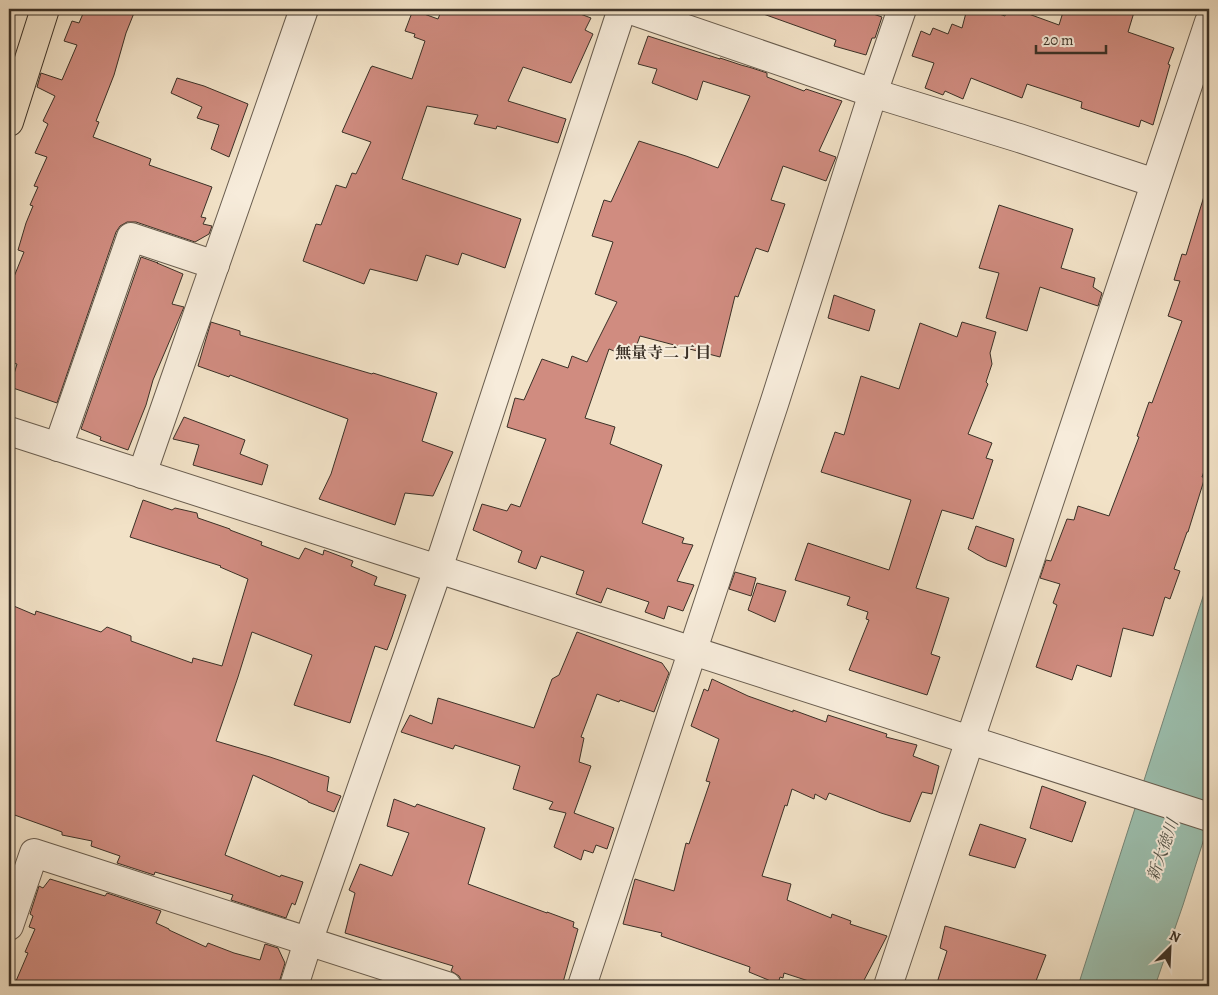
<svg xmlns="http://www.w3.org/2000/svg" width="1218" height="995" viewBox="0 0 1218 995" font-family="Alegreya,'Noto Serif JP',serif">
<rect width="100%" height="100%" fill="#f2e2c7"/>
<filter id="stains"><feTurbulence type="fractalNoise" baseFrequency=".004" numOctaves="4"/><feColorMatrix values="0 0 0 0 .2 0 0 0 0 .09 0 0 0 0 .02 0 0 0 .5 -.17"/></filter>
<radialGradient id="worn" r=".72"><stop offset=".6" stop-color="#630" stop-opacity="0"/><stop offset="1" stop-color="#630" stop-opacity=".3"/></radialGradient>
<path fill="#9cbfae" stroke="#758678" d="M1209,578V823L1183,905L1155,986H1078Z"/>
<g fill="#d08c80" stroke="#3b3127">
<path d="M85,9H122L134,13L126,33L114,75L96,121L99,122L93,137L151,159L149,165L212,187L201,217L206,218L203,224L212,226L209,234L195,242L136,222H127L120,226L116,232L57,403L10,387L17,364L9,362V289L24,252L18,250L26,223L33,206L30,205L38,187L34,186L47,157L35,153L48,124L43,121L55,96L37,87L41,73L62,80L77,45L64,41L72,21L79,23Z"/>
<path d="M442,9H567L591,18L585,30L593,34L571,83L523,67L508,101L566,119L558,143L497,126L496,129L474,124L478,115L427,106L402,179L521,219L505,268L462,253L458,265L426,255L417,281L402,277L370,269L364,284L303,261L316,224L321,225L336,185L346,188L352,173L356,174L371,142L342,132L371,67H372V66L412,79L425,41L414,37L415,34L405,31L413,10L438,19Z"/>
<path d="M756,9H859L882,17L875,38H872L866,55L834,46L836,40L755,11Z"/>
<path d="M967,9H985L1005,16L1007,9H1015L1059,25L1064,9H1135L1128,32L1174,48L1168,64L1170,65L1153,125L1141,120L1139,127L1081,108L1082,102L1027,84L1022,98L971,78L963,99L945,91L943,95L925,88L934,63L912,56L921,31L930,35L933,28L948,34L952,24L962,28Z"/>
<path d="M648,36L720,59V58L741,65L752,68L767,73V77L804,91L806,89L842,101L819,151L836,157L826,181L783,166L771,200L785,204L768,252L756,248L738,297L735,296L720,357L640,336L632,358L609,349L585,418L615,427L610,444L662,465L642,523L684,538L682,543L693,545L677,581L694,585L683,611L668,606L664,619L645,612L649,602L607,588L601,603L576,594L584,571L541,556L536,569L518,562L522,551L473,530L482,504L507,511L511,504L520,507L546,439L507,427L515,398L524,400L542,359L568,368L572,356L587,362L617,302L595,294L613,242L592,236L604,200L611,202L639,141L686,156L718,168L750,96L703,81L697,100L652,83L657,69L638,64Z"/>
<path d="M177,78L204,86L248,104L229,157L211,149L219,125L197,118L202,107L171,93Z"/>
<path d="M1205,193L1209,194V457L1202,477H1205L1188,532H1187L1174,569L1180,571L1170,599L1165,597L1153,636L1123,628L1111,677L1077,665L1072,680L1036,667L1057,605L1053,603L1060,584L1040,578L1046,560L1051,561L1067,519L1074,520L1078,506L1109,516L1139,437L1137,436L1149,402L1152,403L1182,321L1168,316L1180,281L1174,280L1182,254L1186,255Z"/>
<path d="M999,205L1073,229L1061,268L1095,278L1093,287L1102,293L1098,306L1040,287L1027,331L986,318L999,273L979,268Z"/>
<path d="M141,257L158,263H157L183,274L172,304L184,307L153,380L146,405L128,450L100,440L101,437L81,429Z"/>
<path d="M834,295L875,310L869,331L828,318Z"/>
<path d="M211,322L240,331V335L372,374L373,373L437,393L422,441L453,452L433,496L405,493L395,525L319,499L331,474L348,419L230,375L229,377L198,366Z"/>
<path d="M962,322L996,332L990,353L992,364L986,382L988,384L968,434L992,443L986,458L993,460L973,519L942,510L916,588L949,598L931,654L940,657L927,695L849,670L869,620L866,619L868,612L847,605L850,597L795,580L808,543L889,570L911,500L821,472L835,432L844,435L861,376L899,389L920,323L957,337Z"/>
<path d="M184,417L245,440L240,454L268,465L262,485L193,465L199,445L173,439Z"/>
<path d="M143,500L172,510L175,508L197,513L198,518L230,529V530L262,542L261,545L299,559L305,548L323,555L324,550L353,561L351,566L377,577L374,585L406,595L392,637L387,650L375,646L350,723L294,705L312,655L252,632L238,677L216,741L270,757L329,777L327,791L341,796L334,812L308,802V801L253,775L225,855L280,877L281,875L303,882L295,905L292,903L286,918L231,900L233,895L155,872L154,875L117,863L120,856L91,846L92,841L62,835V832L9,813V604L35,615L36,611L101,632L107,627L131,636V641L192,663L193,658L222,666L248,579L220,567L221,566L130,537Z"/>
<path d="M976,526L1014,539L1006,567L987,560L968,549Z"/>
<path d="M735,572L756,578L751,596L729,589Z"/>
<path d="M757,583L786,591L775,622L748,610Z"/>
<path d="M577,632L662,663L669,673L654,712L620,700L619,702L597,694L581,737L584,738L579,762L591,766L574,813L614,828L607,849L596,845L593,853L584,850L581,860L554,847L566,813L549,809L553,802L513,789L520,766L455,745L453,749L401,732L410,715L432,724L438,698L534,728L552,679L559,675Z"/>
<path d="M712,679L748,696L793,712V710L826,722L828,715L887,734L886,737L917,745L913,756L939,766L932,794L922,792L910,822L881,813L829,793L826,800L815,794L814,799L792,789L787,806L785,805L762,876L791,884L787,900L831,918L832,914L851,921L850,924L887,936L861,986H824L784,973L783,978L780,977L778,984L749,972L750,967L661,936L662,933L623,924L635,879L674,891L686,843L689,844L710,782L706,781L719,739L691,726L704,689L708,691Z"/>
<path d="M1042,786L1086,802L1072,842L1030,828Z"/>
<path d="M394,799L415,807L417,804L485,828L468,884L547,913V912L574,922L573,927L578,929L562,986H462V982L459,976L451,971L453,966L345,933L355,893L349,890L360,864L392,876L409,833L387,826Z"/>
<path d="M980,824L1026,839L1015,868L969,855Z"/>
<path d="M50,879L105,896L107,893L161,911L156,923L169,929V930L206,947L208,943L234,953L260,960L265,944L278,948L285,963L278,986H35L16,981L28,953L25,952L35,929L29,927L33,916L30,914L39,886L43,888Z"/>
<path d="M945,926L1046,955L1034,986H936L947,951L940,948Z"/>
</g>
<g fill="none" stroke-linecap="round" stroke-linejoin="round">
<defs>
<g id="minor">
<path d="M628,9L873,93L1019,138L1155,183"/>
<path d="M9,431L1209,817"/>
<path d="M58,447L131,237L215,265"/>
<path d="M142,474L304,9"/>
<path d="M9,926L34,853L447,986"/>
<path d="M294,986L308,942L438,569L622,9"/>
<path d="M582,986L774,404L873,93L902,9"/>
<path d="M888,986L1209,22"/>
</g>
<path id="major" d="M9,122L45,9"/>
</defs>
<use href="#minor" stroke="#695d4f" stroke-width="30"/>
<use href="#major" stroke="#3b3127" stroke-width="30"/>
<use href="#minor" stroke="#f7ecdb" stroke-width="28"/>
<use href="#major" stroke="#f2e2c7" stroke-width="28"/>
</g>
<g text-anchor="middle" dominant-baseline="central" stroke-width="4" stroke-linejoin="round" paint-order="stroke">
<g font-size="16" font-weight="bold" fill="#3b3127" stroke="#f7ecdb">
<text x="663" y="353">無量寺二丁目</text>
</g>
<g font-size="16" font-style="italic" fill="#535449" stroke="#f7ecdb">
<text transform="translate(1163 850) rotate(-71)">新大徳川</text>
</g>
</g>
<rect width="1218" height="995" fill="none" stroke="#f2e2c7" stroke-width="30"/>
<rect x="10" y="10" width="1198" height="975" fill="none" stroke="#3b3127" stroke-width="2.5"/>
<rect x="15" y="15" width="1188" height="965" fill="none" stroke="#3b3127"/>
<g transform="translate(1170 948) rotate(24)" stroke="#f7ecdb" stroke-width="4" paint-order="stroke">
<path d="M0-4L9 19L0 12L-9 19Z" fill="#3b3127"/>
<text y="-8" font-size="14" font-weight="bold" text-anchor="middle" fill="#3b3127">N</text>
</g>
<path d="M1036 45v8h70v-8" fill="none" stroke="#3b3127" stroke-width="2.5"/>
<text x="1043" y="45" font-size="15" fill="#3b3127" stroke="#f7ecdb" stroke-width="4" paint-order="stroke">20 m</text>
<rect width="100%" height="100%" filter="url(#stains)"/>
<rect width="100%" height="100%" fill="url(#worn)"/>
</svg>
